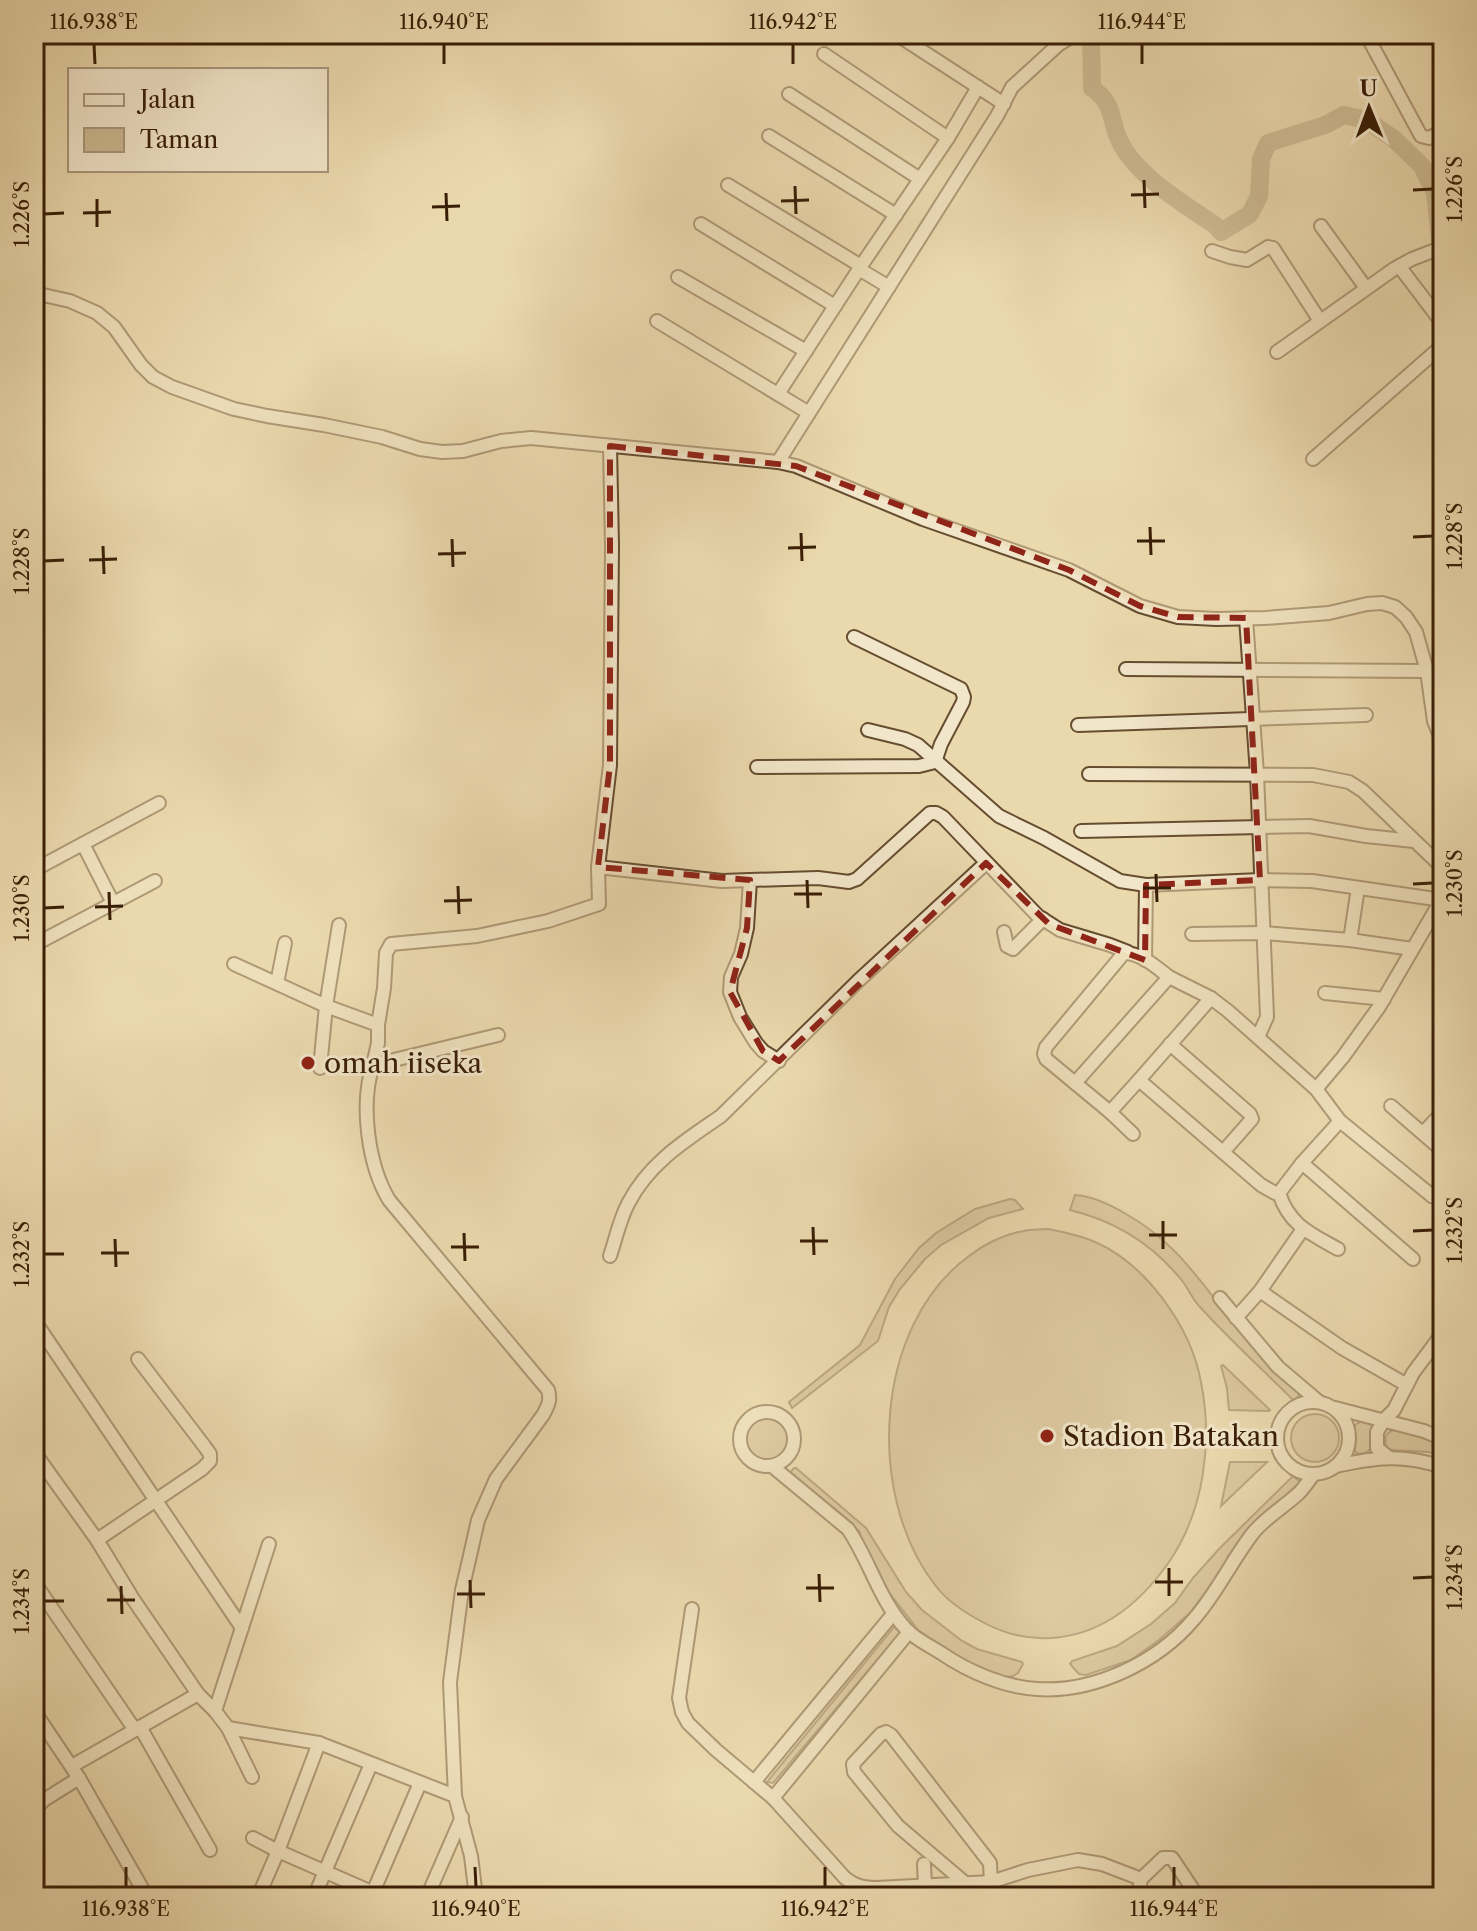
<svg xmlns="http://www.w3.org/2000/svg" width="1477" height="1931" viewBox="0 0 1477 1931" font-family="'Libre Caslon Text',serif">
<rect width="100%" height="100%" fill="#ebd9ae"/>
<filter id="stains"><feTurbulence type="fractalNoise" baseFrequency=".0025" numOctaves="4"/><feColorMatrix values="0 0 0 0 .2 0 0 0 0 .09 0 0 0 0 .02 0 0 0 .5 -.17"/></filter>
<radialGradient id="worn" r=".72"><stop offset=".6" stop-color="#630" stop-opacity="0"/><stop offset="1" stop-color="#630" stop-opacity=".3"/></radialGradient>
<g fill="#cdb991" stroke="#836c4c" stroke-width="2">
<path d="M1075,1195C1092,1196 1111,1205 1126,1214C1176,1242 1198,1279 1233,1322C1253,1348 1276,1371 1300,1393L1296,1399H1292C1262,1369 1229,1339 1200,1307C1193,1300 1189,1290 1183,1282C1154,1245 1115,1221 1070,1210Z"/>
<path d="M1010,1199L1015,1200L1023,1209L989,1218L941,1245L925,1259L900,1289L889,1307L878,1341L792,1408L789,1402L860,1345L895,1279L919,1248L936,1233L975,1209Z"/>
<path d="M1048,1229C1063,1232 1080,1235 1095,1242C1146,1264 1191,1327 1201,1382C1213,1442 1204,1511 1169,1562C1141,1602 1102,1635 1051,1638C1024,1640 1001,1633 977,1619C961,1610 946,1600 935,1585C865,1495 874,1325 969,1256C985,1244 1004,1234 1024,1231C1031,1229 1040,1230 1048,1229Z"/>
<path d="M1223,1365L1270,1410L1269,1411L1229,1410L1227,1388L1221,1366Z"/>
<circle cx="1315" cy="1438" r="24"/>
<circle cx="766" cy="1440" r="24"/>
<path d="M1362,1421L1372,1424C1378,1438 1373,1457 1356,1453C1353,1446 1357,1444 1356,1437C1356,1432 1354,1430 1355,1425Z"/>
<path d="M1396,1429L1443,1445V1457L1429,1452L1391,1450L1387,1448C1383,1438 1386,1432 1396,1429Z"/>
<path d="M1230,1462H1267L1221,1506Z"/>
<path d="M794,1468H796L866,1528L906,1592L922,1610L962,1641L977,1649L1022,1662L1023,1664L1018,1673L1013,1676L1007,1677L992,1674L962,1659L919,1631L887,1590L868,1557L859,1531L790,1475V1473Z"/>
<path d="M1293,1476L1300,1482L1253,1526L1228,1556L1223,1569L1190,1613L1159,1640L1131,1660L1086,1675L1079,1674L1070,1664L1072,1661L1117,1646L1151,1624L1175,1603L1193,1578L1219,1549Z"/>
<path d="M894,1627L901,1632L773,1783L767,1782Z"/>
</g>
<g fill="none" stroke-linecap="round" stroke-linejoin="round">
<path stroke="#ae9975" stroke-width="18" d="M1091,34L1092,88C1116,105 1109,120 1120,142C1137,176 1185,205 1215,225L1221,232L1250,214L1259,196L1261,159L1268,143L1325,125L1344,115L1366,120L1394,139L1422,166L1435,193L1443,267"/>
<defs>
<g id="minor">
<path d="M896,34L1004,104"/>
<path d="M1366,34L1421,136L1429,138L1443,131"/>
<path d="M1435,34L1443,51"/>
<path d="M824,54L948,138"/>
<path d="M789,94L920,179"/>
<path d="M769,136L896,215"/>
<path d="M728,185L861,266"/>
<path d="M701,224L835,306"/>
<path d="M1321,226L1366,288"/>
<path d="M1212,251L1230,257L1247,260L1268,247L1273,248L1320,321"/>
<path d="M1399,266L1443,324"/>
<path d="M859,269L889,287"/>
<path d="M678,277L806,351"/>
<path d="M34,293L70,301L97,313L114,327L141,365L153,377L172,387L234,409L267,416L324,425L382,437L420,449L442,452L463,451L501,441L531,438L778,462L796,466L923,519L1069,570L1140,606L1178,617L1216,619L1265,618L1329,613L1367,604L1382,603L1395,607L1406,617L1416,632L1427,671L1434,721L1443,744"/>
<path d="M657,321L809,413"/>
<path d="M1277,352L1394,269L1412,259L1443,247"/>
<path d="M778,394L861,266L948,138L978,87"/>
<path d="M1313,459L1443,345"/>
<path d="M778,462L997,116L1012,87L1058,45L1069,38L1084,34"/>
<path d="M1246,618L1257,774L1267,1017L1258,1037"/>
<path d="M854,637L961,689L964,697L963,702L941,744L935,762"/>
<path d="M1126,669L1427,671"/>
<path d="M1078,725L1366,715"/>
<path d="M868,730L905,739L918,745L999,816L1044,838L1120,881L1146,885L1260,880L1312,881L1442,900"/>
<path d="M757,767L919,766L935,762"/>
<path d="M1089,774L1313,775L1349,782L1363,791L1443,868"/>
<path d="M1081,831L1309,826L1366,836L1414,841"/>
<path d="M83,844L113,903"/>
<path d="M598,867L610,765L612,545L610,446"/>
<path d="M34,870L159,803"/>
<path d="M1004,932L1007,946L1013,949L1043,919"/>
<path d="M1192,934L1263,933L1350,940L1412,949"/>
<path d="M1350,940L1358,888"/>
<path d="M34,945L155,881"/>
<path d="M1145,960L1146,885"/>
<path d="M234,964L326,1006L378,1025V1043L373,1065"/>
<path d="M1169,977C1156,967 1141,953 1124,953L1046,1047L1044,1054L1046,1059L1110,1112L1139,1080L1261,1185L1275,1193H1279L1302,1163L1340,1121"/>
<path d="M277,983L285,943"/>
<path d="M1325,993L1384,999"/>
<path d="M378,1025L384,988L386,953L391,944L477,936L548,921L599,904L598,867L722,881L750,880"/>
<path d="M1170,1044L1250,1114L1252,1119L1223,1152"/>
<path d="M779,1061L763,1051L756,1043L740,1017L730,992L731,977L741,954L747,928L750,880L818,878L849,882L857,879L930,813H936L943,817L1038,916L1060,930L1110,945L1128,952"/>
<path d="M320,1068L326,1006L339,925"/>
<path d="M1139,1080L1211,998"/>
<path d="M1075,1083L1169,977L1211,998L1228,1011L1316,1089L1340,1121L1432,1196L1443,1201"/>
<path d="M1316,1089L1343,1057L1379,1007L1443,897"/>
<path d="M1391,1106L1443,1151"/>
<path d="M1110,1112L1133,1134"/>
<path d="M1423,1133L1443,1112"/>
<path d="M1302,1163L1413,1259"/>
<path d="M1279,1193C1289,1225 1311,1234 1338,1249"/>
<path d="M1432,1196L1443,1184"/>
<path d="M610,1256C616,1238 620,1218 629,1202C649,1163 686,1140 721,1116L858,981L986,863"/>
<path d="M1260,1291L1342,1348L1407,1385"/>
<path d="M1220,1298L1278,1367L1318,1401"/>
<path d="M1236,1318L1260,1291L1303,1229"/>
<path d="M34,1320L242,1628"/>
<circle cx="1313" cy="1438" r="36"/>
<path d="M1335,1408L1424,1431L1443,1439"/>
<circle cx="767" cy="1439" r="27"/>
<path d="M34,1452L97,1540L133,1599L198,1694L215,1711"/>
<path d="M1388,1457L1377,1448V1432L1384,1420L1394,1410L1413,1373L1439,1338"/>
<path d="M772,1466L848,1529C870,1561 879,1600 906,1629C915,1639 930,1646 941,1653C969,1672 1004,1687 1037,1689C1094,1693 1158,1662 1194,1619C1217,1593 1232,1560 1253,1533C1266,1517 1284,1507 1299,1493C1305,1487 1309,1480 1314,1474"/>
<path d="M1336,1466C1377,1457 1402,1454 1443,1467"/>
<path d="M97,1540L202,1469L210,1461V1454L205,1447L138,1359"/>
<path d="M269,1544L215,1711L228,1728L319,1743L455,1796L471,1856L476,1897"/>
<path d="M34,1582L135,1730"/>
<path d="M692,1609L679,1698L682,1712L688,1723L716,1750L773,1798L845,1878C855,1886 863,1888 877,1888L991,1882L993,1897"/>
<path d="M34,1711L79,1778L147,1897"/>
<path d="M140,1727L210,1850"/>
<path d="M228,1728L252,1777"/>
<path d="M72,1766L198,1694"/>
<path d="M754,1782L893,1614"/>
<path d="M455,1796L450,1682L462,1590L469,1560L478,1520L496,1479L543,1415C548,1406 551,1400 548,1390L389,1200C368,1165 360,1104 373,1065L498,1035"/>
<path d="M773,1798L909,1632"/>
<path d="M34,1810L44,1800L79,1778"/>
<path d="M253,1838L278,1851L383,1897"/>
<path d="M924,1864L925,1886"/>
<path d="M964,1882L898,1826L854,1772L853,1764L881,1734L886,1732L891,1735L990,1863L991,1882L1028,1870L1078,1860L1102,1864L1141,1879"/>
<path d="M258,1897L278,1851L319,1743"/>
<path d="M314,1897L371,1764"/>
<path d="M371,1897L420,1783"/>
<path d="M427,1897L462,1817"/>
<path d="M1127,1897L1139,1891L1141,1879L1163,1858H1172L1198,1897"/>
</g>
</defs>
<use href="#minor" stroke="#664d30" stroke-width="16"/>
<use href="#minor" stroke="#f2e6ca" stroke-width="12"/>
</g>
<path d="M0 0H1477V1931H0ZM610,446L796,466L1069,570L1140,606L1178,617L1246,618L1260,880L1146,885L1145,960L1049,924L986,863L779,1061L763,1051L730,992L747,928L750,880L598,867L610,765Z" fill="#ebd9ae" fill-opacity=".55" fill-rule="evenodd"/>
<path fill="none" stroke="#8f2418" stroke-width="6" stroke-dasharray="16 10" stroke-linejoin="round" d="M610,446L796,466L1069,570L1140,606L1178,617L1246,618L1260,880L1146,885L1145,960L1049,924L986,863L779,1061L763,1051L730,992L747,928L750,880L598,867L610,765Z"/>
<path fill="none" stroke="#391e06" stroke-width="3" d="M94,44L95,64M444,44V64M793,44V64M1142,44V64M1144,180L1145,208M795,186L796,214M1413,190L1433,189M446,193L447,221M1131,195L1159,194M97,199V227M781,201L809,200M432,207L460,206M83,213L111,212M44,214L64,213M1150,527L1151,555M801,533L802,561M1413,537L1433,536M452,539L453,567M1137,541H1165M103,546L104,574M788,548L816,547M438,554L466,553M89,560L117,559M44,561L64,560M1156,874L1157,902M807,880L808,908M1413,884L1433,883M458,886L459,914M1143,888H1171M109,892L110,920M794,894H822M444,901L472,900M95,907L123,906M44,908L64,907M1163,1221V1249M813,1227L814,1255M1413,1231L1433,1230M464,1233L465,1261M1149,1235H1177M115,1239L116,1267M800,1241H828M451,1247H479M101,1253H129M44,1254H64M1169,1568V1596M819,1574L820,1602M1413,1578L1433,1577M470,1580L471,1608M1155,1582H1183M121,1586L122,1614M806,1588H834M457,1594H485M107,1600H135M44,1601H64M126,1867V1887M475,1867L476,1887M825,1867V1887M1174,1867V1887"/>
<g fill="#8f2418" stroke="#f2e6ca" stroke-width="3">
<circle cx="308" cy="1063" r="8"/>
<circle cx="1047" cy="1436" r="8"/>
</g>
<g text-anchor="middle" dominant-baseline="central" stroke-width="6" stroke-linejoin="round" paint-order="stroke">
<g font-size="28" fill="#391e06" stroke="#f2e6ca" text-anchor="start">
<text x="324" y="1063">omah iiseka</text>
<text x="1063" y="1436">Stadion Batakan</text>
</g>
</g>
<rect width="1477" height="1931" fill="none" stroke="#ebd9ae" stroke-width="88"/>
<rect x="68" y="68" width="260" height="104" fill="#f2e6ca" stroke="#a8967c" stroke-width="2"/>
<rect x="84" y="94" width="40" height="12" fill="#f2e6ca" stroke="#a8967c" stroke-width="2"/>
<text x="140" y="108" font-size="24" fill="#391e06">Jalan</text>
<rect x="84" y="128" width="40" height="24" fill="#cdb991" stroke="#a8967c" stroke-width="2"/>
<text x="140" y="148" font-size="24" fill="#391e06">Taman</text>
<g transform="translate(1369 108) rotate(359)" stroke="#f2e6ca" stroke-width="6" paint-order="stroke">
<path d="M0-6L14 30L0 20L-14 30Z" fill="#391e06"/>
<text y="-12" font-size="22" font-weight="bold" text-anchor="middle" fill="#391e06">U</text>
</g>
<rect x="44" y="44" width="1389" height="1843" fill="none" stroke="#391e06" stroke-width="3"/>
<g font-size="20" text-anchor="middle" fill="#391e06">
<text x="94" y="29">116.938°E</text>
<text x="444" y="29">116.940°E</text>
<text x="793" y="29">116.942°E</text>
<text x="1142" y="29">116.944°E</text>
<text transform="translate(1455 189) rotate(-90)" y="7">1.226°S</text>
<text transform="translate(22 214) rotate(-90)" y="7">1.226°S</text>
<text transform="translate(1455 536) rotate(-90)" y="7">1.228°S</text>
<text transform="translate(22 561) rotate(-90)" y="7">1.228°S</text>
<text transform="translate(1455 883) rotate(-90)" y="7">1.230°S</text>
<text transform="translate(22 908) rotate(-90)" y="7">1.230°S</text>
<text transform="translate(1455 1230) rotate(-90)" y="7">1.232°S</text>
<text transform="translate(22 1254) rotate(-90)" y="7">1.232°S</text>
<text transform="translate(1455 1577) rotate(-90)" y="7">1.234°S</text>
<text transform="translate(22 1601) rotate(-90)" y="7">1.234°S</text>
<text x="126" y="1916">116.938°E</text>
<text x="476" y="1916">116.940°E</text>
<text x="825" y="1916">116.942°E</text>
<text x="1174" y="1916">116.944°E</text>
</g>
<rect width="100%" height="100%" filter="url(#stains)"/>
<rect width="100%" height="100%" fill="url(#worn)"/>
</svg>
